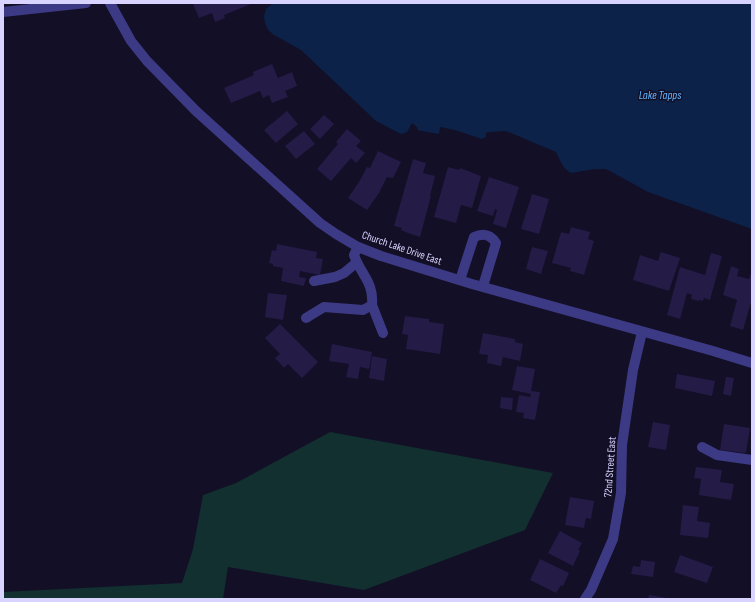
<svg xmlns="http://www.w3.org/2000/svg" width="755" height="602" viewBox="0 0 755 602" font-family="'Sofia Sans Condensed',sans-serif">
<rect width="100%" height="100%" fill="#130f26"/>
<path fill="#12302f" d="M330,432L553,473L525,530L364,590L228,567L223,599H3V592L182,583L193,549L203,495L236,483Z"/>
<path fill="#0c2248" d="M273,3H752V229L648,192L606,169H595L571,173C563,169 560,160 556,152L506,131L490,132L486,133V137L482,139L455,130L440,127L439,134L417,130L418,128L412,123L407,132L401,134L376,121L301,50L274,35L268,30L265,23L264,16L266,9Z"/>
<g fill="#241b47">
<path d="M196,3H250L251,4L224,15L225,18L215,22L212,13L199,18L193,4Z"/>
<path d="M272,64L278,78L292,72L297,86L285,91L288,97L272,103L269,95L263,98L260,91L231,103L224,88L254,75L253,72Z"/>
<path d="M287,111L298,124L276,143L264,130Z"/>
<path d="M324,115L334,124L320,139L310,129Z"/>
<path d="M347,129L361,141L356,146L365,153L356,163L351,158L331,181L317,169L338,144L336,142Z"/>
<path d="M304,131L315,144L296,159L285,146Z"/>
<path d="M378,151L401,162L393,178L387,177L379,193L367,210L348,198L359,182L367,167L370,168Z"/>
<path d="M413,159L426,163L423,173L435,176L430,196H431L420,237L408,233L401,230L402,228L394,226Z"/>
<path d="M448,167L459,170L460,168L481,176L472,208L461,205L456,223L434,217Z"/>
<path d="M489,177L519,187L506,228L493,224L497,210L495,209L493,216L477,211Z"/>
<path d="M532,194L549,199L539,234L521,229Z"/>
<path d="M571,227L590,232L588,239L594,241L584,275L570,271L571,268L552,263L561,232L569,234Z"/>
<path d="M277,244L317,252L316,258L323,259L320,275L300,271L299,277L306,278L304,286L281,281L283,268L273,266V264L269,263L272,250L276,251Z"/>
<path d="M532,247L548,251L541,274L526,269Z"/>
<path d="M661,252L680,258L669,291L633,280L640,255L658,261Z"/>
<path d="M711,253L722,256L710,300L704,298L703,301L699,300V301L691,299L692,295L687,293L680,319L667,315L680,267L705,275Z"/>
<path d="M731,266L739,269L737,276L749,279L752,270V299L743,330L730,326L737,300L723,295Z"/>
<path d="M268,293L287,295L283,320L265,317Z"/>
<path d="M405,316L429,319V322L444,324L440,354L406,349L408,335L402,334Z"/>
<path d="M280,324L318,362L302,378L288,364L284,368L275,358L280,354L265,338Z"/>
<path d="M483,333L515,339V342L523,344L520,361L503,357L501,366L487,363L488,355L479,354Z"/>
<path d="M332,344L372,352L369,369L360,367L358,379L346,377L349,364L329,361Z"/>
<path d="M372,356L387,359L384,381L369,378Z"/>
<path d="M517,366L535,369L531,391L540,392L535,420L523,418L524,413L516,412L519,395L530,397L531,394L512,390Z"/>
<path d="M677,374L715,381L712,396L675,388Z"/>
<path d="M726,377L734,378L731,396L723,394Z"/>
<path d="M501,397L513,398L512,410L500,408Z"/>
<path d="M653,422L670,425L666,450L648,447Z"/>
<path d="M724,424L750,428L746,453L720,450Z"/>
<path d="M696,467L722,470L720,482L734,484L731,500L699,495L701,479L694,478Z"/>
<path d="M570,497L594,501L591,519L586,518L584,528L565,525Z"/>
<path d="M683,505L699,507L697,521L710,523L708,538L680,535Z"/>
<path d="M560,531L582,543L578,550H580L579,553L573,566L548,553Z"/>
<path d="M680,555L713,567L707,583L674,572Z"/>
<path d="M540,559L569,573L563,586L561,585L556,593L530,580Z"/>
<path d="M641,560L655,562L653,577L631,574L633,566L640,567Z"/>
<path d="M649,595L667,598V599H648Z"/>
</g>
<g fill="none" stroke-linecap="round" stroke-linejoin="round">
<g stroke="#3d3a85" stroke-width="10">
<path d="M110,3L131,41L147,61L196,111L320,223L336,234L358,247L381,256L472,284L713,351L752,363"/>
<path d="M3,12L86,3"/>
<path d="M460,280L474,237C483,233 490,234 496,243L483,286"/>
<path d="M314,281L335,277L344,273L356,263"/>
<path d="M372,305L383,333"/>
<path d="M306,318L324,307L363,310L372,305C374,282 361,275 354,255L358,247"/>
<path d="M702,447L717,455L752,460"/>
<path d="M585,599L591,590L613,539L621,493L622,445L633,370L642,332"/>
</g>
</g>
<g text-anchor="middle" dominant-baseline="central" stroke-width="3" stroke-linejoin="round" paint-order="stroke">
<g font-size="11" fill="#d9d4ff" stroke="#130f26">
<text transform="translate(402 248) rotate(19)">Church Lake Drive East</text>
<text transform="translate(610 467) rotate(-86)">72nd Street East</text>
</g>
<g font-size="12" font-style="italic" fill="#62b6ff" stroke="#130f26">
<text x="660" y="95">Lake Tapps</text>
</g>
</g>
<rect width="755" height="602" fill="none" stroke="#d9d4ff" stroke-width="8"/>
</svg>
